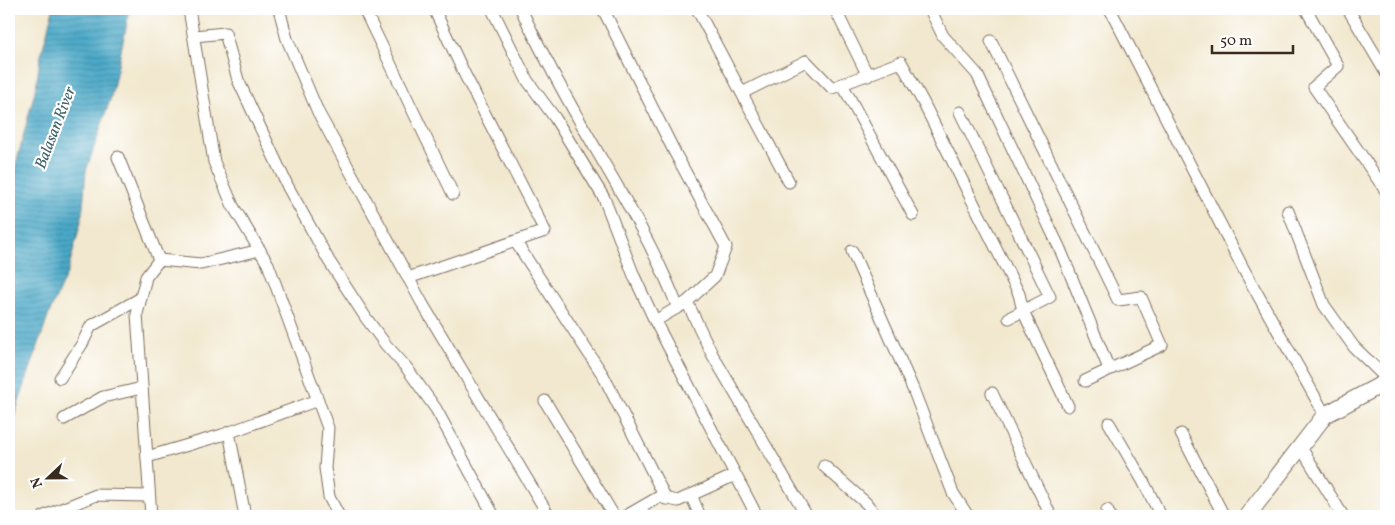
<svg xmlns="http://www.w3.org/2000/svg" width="1395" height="525" viewBox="0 0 1395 525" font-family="Vollkorn,serif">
<defs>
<pattern id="water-rules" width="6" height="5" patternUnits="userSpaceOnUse" patternTransform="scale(1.25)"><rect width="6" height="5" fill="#49a8c8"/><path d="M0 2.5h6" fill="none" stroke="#3e89a2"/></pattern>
</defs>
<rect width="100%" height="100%" fill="#fff"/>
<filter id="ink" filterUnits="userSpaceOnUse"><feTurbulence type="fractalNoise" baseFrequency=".02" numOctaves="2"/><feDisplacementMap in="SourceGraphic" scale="10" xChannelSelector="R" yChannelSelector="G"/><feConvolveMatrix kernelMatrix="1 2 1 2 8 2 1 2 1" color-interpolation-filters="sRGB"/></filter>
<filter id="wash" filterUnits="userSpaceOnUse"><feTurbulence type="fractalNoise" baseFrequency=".0096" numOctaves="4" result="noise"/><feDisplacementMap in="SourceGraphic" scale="20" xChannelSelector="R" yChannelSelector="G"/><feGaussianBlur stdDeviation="1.12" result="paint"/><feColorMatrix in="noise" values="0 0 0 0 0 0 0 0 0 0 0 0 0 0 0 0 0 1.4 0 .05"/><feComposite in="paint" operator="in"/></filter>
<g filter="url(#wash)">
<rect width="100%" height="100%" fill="#f2e8cf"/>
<path fill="url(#water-rules)" stroke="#426973" d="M53,9H130L111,97L86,171L82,218L68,271L49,314L9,431V191L36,87L40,59Z"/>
</g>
<g filter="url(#ink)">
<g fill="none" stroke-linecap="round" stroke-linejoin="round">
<defs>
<g id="street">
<path d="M189,9L214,162L233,206L268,264L328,428L325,468L329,497L339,516"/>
<path d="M279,9L287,39L318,112L422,303L549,516"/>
<path d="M364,9L453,194"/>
<path d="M492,9L527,80L555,118L604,198L634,276L655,321L757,516"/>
<path d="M521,9C543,56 568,101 594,146C625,199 656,251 678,308"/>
<path d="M603,9L675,153L726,247L715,276L687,302L655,321"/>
<path d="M697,9L789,182"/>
<path d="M835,9L868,76"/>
<path d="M930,9L943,36L977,74L1060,249L1109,369"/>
<path d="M1110,9L1244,270L1325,415"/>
<path d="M1306,9L1338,66L1314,87L1386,191"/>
<path d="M1348,9L1386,73"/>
<path d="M194,36L225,33L238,80L288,187L329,261L366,318L386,345L406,367L436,409L494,516"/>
<path d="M991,41L1118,300L1141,297L1162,345L1085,381"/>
<path d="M842,84L913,215"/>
<path d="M742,93L806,61L832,88L901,62L923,102L1019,294L1023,311L1068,406"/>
<path d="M960,112L1050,297L1009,318"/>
<path d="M118,157L159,260L146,277L137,314L151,516"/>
<path d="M1288,211L1324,305L1354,347L1386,378"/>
<path d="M515,241L603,375L666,499"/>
<path d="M852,251L913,389L953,493L968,516"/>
<path d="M159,260L201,264L260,250"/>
<path d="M408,278L545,231L464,73L434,9"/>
<path d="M687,302L712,354L807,516"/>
<path d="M60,378L82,344L91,326L141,298"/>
<path d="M992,393L1051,516"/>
<path d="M545,401L614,516"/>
<path d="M64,419L103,397L142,388"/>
<path d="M1109,423L1143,481L1161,516"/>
<path d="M229,432L245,516"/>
<path d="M1181,434L1224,516"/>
<path d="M1300,446L1343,516"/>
<path d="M147,457L222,435L318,400"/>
<path d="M824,466L866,503L876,516"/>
<path d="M691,495L700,516"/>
<path d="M1107,510L1110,516"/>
<path d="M44,516L96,495L149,496"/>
<path d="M626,516L659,497L678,501L735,475"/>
</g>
<path id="secondary" d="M1247,516L1325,415L1386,382"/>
</defs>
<use href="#street" stroke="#7b6c5c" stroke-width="13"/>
<use href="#secondary" stroke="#7b6c5c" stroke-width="18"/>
<use href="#street" stroke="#fff" stroke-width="11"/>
<use href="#secondary" stroke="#fff" stroke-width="16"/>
</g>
</g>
<g text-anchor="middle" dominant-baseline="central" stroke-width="4.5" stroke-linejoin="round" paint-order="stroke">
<g font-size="16" font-style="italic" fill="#41636a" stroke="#fff">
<text transform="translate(56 128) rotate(-69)">Balasan River</text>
</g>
</g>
<rect width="1395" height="525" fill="none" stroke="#fff" stroke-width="30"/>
<g transform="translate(48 478) rotate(248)" stroke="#ffffff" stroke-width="4" paint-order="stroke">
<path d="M0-4L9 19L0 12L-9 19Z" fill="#3b2a1e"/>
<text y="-8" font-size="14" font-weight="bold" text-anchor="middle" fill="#3b2a1e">N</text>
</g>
<path d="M1212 45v8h81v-8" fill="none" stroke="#3b2a1e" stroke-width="2.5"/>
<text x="1220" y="45" font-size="15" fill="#3b2a1e" stroke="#ffffff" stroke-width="4" paint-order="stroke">50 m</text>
</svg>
